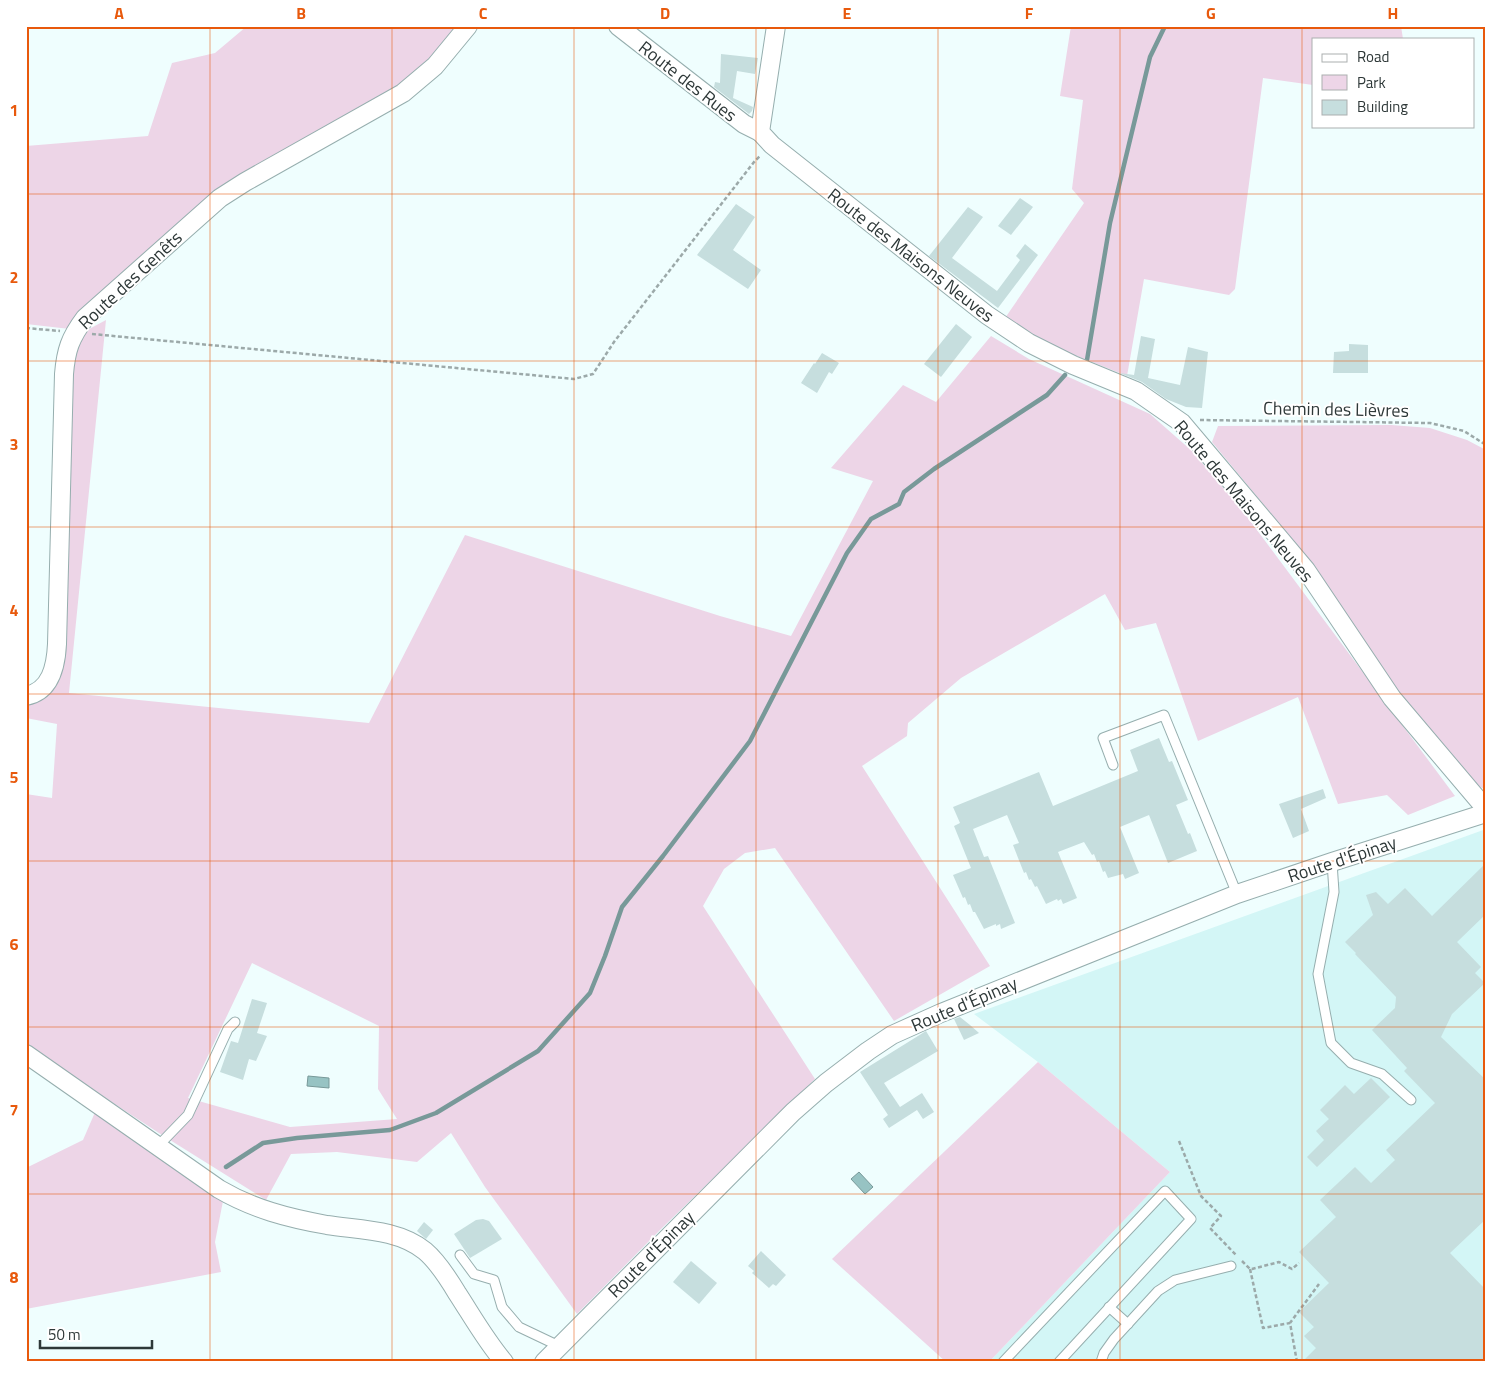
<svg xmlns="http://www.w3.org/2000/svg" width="1512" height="1388" viewBox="0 0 1512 1388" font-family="'Titillium Web',sans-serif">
<rect width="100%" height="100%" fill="#effefe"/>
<path fill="#d3f6f6" d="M1486,829V1362H989L1170,1172L1038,1062L974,1014Z"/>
<g fill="#edd5e7" fill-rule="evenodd">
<path d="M247,26H462L415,78L268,166L70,329L26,324V146L148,136L172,63L215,53Z"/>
<path d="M1071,26H1401L1403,39H1313V85L1263,78L1235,289L1229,295L1144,279L1127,376L1062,350L1003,321L1084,203L1072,189L1083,100L1060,96Z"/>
<path d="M106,320L69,693L369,723L465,535L720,616L791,636L873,481L831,468L903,385L936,402L991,336L1029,359L1150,414L1192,451L1242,510L1455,796L1408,815L1387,795L1338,804L1298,697L1198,741L1156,623L1125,630L1105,594L961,678L908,723L907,736L862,766L990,966L894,1021L775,848L745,853L724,869L703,906L815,1079L661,1229L577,1314L485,1187L451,1133L417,1162L337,1152L291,1154L266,1200L162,1135L26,1046V794L52,798L57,724L26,718V701L50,689L68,374L78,335ZM252,963L379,1026L378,1089L397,1119L290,1127L188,1098Z"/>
<path d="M1391,425L1430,428L1467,440L1486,450V790L1466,779L1395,695L1314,566L1212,442L1218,426Z"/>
<path d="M1038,1062L1170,1172L989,1362H946L832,1259Z"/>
<path d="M96,1110L223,1201L215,1242L221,1272L26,1309V1168L83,1140Z"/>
</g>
<g fill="#97c3c3" stroke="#789999">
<path d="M308,1076L329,1078V1088L307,1086Z"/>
<path d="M859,1172L873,1187L865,1194L851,1179Z"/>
</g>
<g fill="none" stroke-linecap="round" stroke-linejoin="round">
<g stroke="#789999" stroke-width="4.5">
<path d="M1087,360L1110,223L1150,57L1165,26"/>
<path d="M226,1167L263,1143L297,1138L390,1130L436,1113L538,1051L590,993L605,956L622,907L663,856L750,741L847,553L871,519L899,504L904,492L934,469L1047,395L1065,375"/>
</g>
</g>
<g fill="#c6dede">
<path d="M721,54L758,58L755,74L737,71L733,98L753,107L752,111L749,114L714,87L715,82L720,83Z"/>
<path d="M1020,198L1033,207L1011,235L998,226Z"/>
<path d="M736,204L755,217L733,250L761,270L748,289L697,255Z"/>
<path d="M968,207L983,217L952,258L997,291L1020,260L1016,256L1025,244L1038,255L998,308L929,256Z"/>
<path d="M956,324L972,337L941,377L924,364Z"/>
<path d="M1141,336L1155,339L1148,378L1180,385L1188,347L1208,352L1202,408L1186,407L1166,399L1142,382L1120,373L1134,375Z"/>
<path d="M1349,344L1368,345V373H1333L1334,352L1349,351Z"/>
<path d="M822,353L839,363L832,374L829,372L817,393L801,383L814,363L815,364Z"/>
<path d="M1159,738L1169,762L1172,761L1188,800L1176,805L1188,834L1190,833L1197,851L1168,863L1149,815L1120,827L1139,873L1125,879L1123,874L1108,878L1105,871L1103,872L1099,861L1097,862L1094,854L1092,855L1084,842L1058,852L1077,898L1063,904L1061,899L1058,901L1057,899L1046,904L1037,886L1035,887L1031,879L1029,880L1026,872L1024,873L1013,845L1019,843L1007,815L973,829L984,857L988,856L1015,923L1001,929L1000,924L996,926V924L984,929L975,912H973L970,904L968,905L965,897L963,898L953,875L971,868L954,826L960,823L953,807L1039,772L1053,806L1138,771L1130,750Z"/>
<path d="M1323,789L1326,798L1301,809L1309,831L1293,838L1279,804Z"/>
<path d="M1486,863V914L1457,942L1481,967L1475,973L1485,983L1452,1014L1441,1037L1486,1080V1219L1450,1253L1486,1290V1362H1302L1316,1348L1304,1336L1314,1327L1299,1312L1329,1283L1299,1252L1336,1217L1320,1200L1355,1167L1371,1183L1395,1160L1386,1150L1435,1103L1404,1071L1407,1068L1372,1030L1395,1008L1396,997L1355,954L1356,953L1345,942L1373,915L1366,895L1376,892L1388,904L1405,888L1432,916Z"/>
<path d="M252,999L267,1003L257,1033L267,1036L256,1061L249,1059L243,1080L220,1072L231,1041L238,1043Z"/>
<path d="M960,1017L970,1025L979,1033L964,1040L954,1019Z"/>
<path d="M926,1031L938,1051L884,1083L900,1107L922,1093L934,1112L923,1119L917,1110L889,1128L883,1119L888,1115L860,1072Z"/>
<path d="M1371,1078L1390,1097L1317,1167L1307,1157L1324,1140L1316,1131L1329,1119L1320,1110L1345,1085L1354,1094Z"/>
<path d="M483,1219L489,1221L502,1239L470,1258L454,1234L476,1220Z"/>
<path d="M424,1222L433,1230L426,1239L417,1231Z"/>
<path d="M761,1251L786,1275L776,1286L773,1284L769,1288L752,1273L754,1271L748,1266Z"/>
<path d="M691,1261L717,1283L699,1304L673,1282Z"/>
</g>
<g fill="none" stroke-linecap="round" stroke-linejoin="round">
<defs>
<g id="service">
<path d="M1113,765L1103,738L1164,715L1237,894"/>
<path d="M1332,862L1334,892L1318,974L1331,1043L1351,1063L1382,1074L1411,1100"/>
<path d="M159,1145L188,1115L228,1029L235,1022"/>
<path d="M460,1255L474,1274L494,1280L502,1307L519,1327L559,1346"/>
<path d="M1109,1307L1128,1324"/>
<path d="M1003,1362L1165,1191L1191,1219L1059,1362"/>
<path d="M1101,1362L1104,1353L1114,1339L1158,1291L1175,1280L1231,1266"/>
</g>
<g id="minor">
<path d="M618,26L744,124L760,132"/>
<path d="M776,26L760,132L772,145L987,315L1029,343L1073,365L1136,391L1182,423L1306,570L1392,698L1486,809"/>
<path d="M26,696C51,691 56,666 57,644L64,374C66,350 70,338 85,318L220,198L245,182L403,93L435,66L468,26"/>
<path d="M26,1054L219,1189C253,1209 288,1218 327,1225C359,1230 398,1229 425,1251C438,1262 448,1278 457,1293C472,1316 486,1341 504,1362"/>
<path d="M544,1362L793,1112L826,1083L868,1051L892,1035L941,1013L1237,894L1332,862L1486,813"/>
</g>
</defs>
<use href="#service" stroke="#96aeae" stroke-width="11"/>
<use href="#minor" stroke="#96aeae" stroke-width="20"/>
<g stroke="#9ca9a9" stroke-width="2.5" stroke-dasharray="4 2.5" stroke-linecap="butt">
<path d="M26,328L60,331"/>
<path d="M92,334L574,379L593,374L614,342L754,162L761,155"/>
<path d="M1200,420L1430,423L1464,431L1486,445"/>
<path d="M1179,1141L1201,1196L1221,1216L1210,1228L1236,1255"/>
<path d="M1242,1261L1250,1269H1252L1279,1262L1292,1269L1299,1263"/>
<path d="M1250,1269L1263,1328L1290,1323"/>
<path d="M1297,1362L1290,1323L1319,1284"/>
</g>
<use href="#service" stroke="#fff" stroke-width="9"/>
<use href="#minor" stroke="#fff" stroke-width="18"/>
</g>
<path fill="none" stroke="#e8590c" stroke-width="1" stroke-opacity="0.55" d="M210,26V1362M392,26V1362M574,26V1362M756,26V1362M938,26V1362M1120,26V1362M1302,26V1362M26,194H1486M26,361H1486M26,527H1486M26,694H1486M26,861H1486M26,1027H1486M26,1194H1486"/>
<g text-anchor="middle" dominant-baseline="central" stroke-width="4" stroke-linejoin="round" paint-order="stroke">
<g font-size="18" fill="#2e3838" stroke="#fff">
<text transform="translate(688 81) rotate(38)">Route des Rues</text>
<text transform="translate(911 255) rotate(38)">Route des Maisons Neuves</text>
<text transform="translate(130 280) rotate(-43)">Route des Genêts</text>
<text transform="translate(1336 409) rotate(1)">Chemin des Lièvres</text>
<text transform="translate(1244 501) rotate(50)">Route des Maisons Neuves</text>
<text transform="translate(1342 859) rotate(-18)">Route d'Épinay</text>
<text transform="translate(964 1004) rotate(-23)">Route d'Épinay</text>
<text transform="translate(651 1254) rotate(-45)">Route d'Épinay</text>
</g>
</g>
<rect width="1512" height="1388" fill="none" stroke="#ffffff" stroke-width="55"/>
<rect x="1312" y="38" width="162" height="90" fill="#ffffff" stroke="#abafaf"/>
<rect x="1322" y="54" width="25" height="8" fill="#ffffff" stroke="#abafaf"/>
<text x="1357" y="62" font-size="15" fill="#2e3838">Road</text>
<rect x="1322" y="75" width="25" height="15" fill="#edd5e7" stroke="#abafaf"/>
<text x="1357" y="88" font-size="15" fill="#2e3838">Park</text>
<rect x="1322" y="100" width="25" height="15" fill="#c6dede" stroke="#abafaf"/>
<text x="1357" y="112" font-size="15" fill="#2e3838">Building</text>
<path d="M40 1340v8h112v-8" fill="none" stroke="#2e3838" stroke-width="2.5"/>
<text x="48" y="1340" font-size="15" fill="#2e3838" stroke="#ffffff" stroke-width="4" paint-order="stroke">50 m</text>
<rect x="28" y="28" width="1456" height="1332" fill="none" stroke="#e8590c" stroke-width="2"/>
<g font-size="16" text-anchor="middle" font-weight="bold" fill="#e8590c">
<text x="119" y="19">A</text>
<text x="301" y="19">B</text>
<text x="483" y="19">C</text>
<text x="665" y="19">D</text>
<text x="847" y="19">E</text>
<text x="1029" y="19">F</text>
<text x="1211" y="19">G</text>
<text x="1393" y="19">H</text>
<text x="14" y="116">1</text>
<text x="14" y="283">2</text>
<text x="14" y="450">3</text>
<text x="14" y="616">4</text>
<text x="14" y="783">5</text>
<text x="14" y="950">6</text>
<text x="14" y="1116">7</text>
<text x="14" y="1283">8</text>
</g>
</svg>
